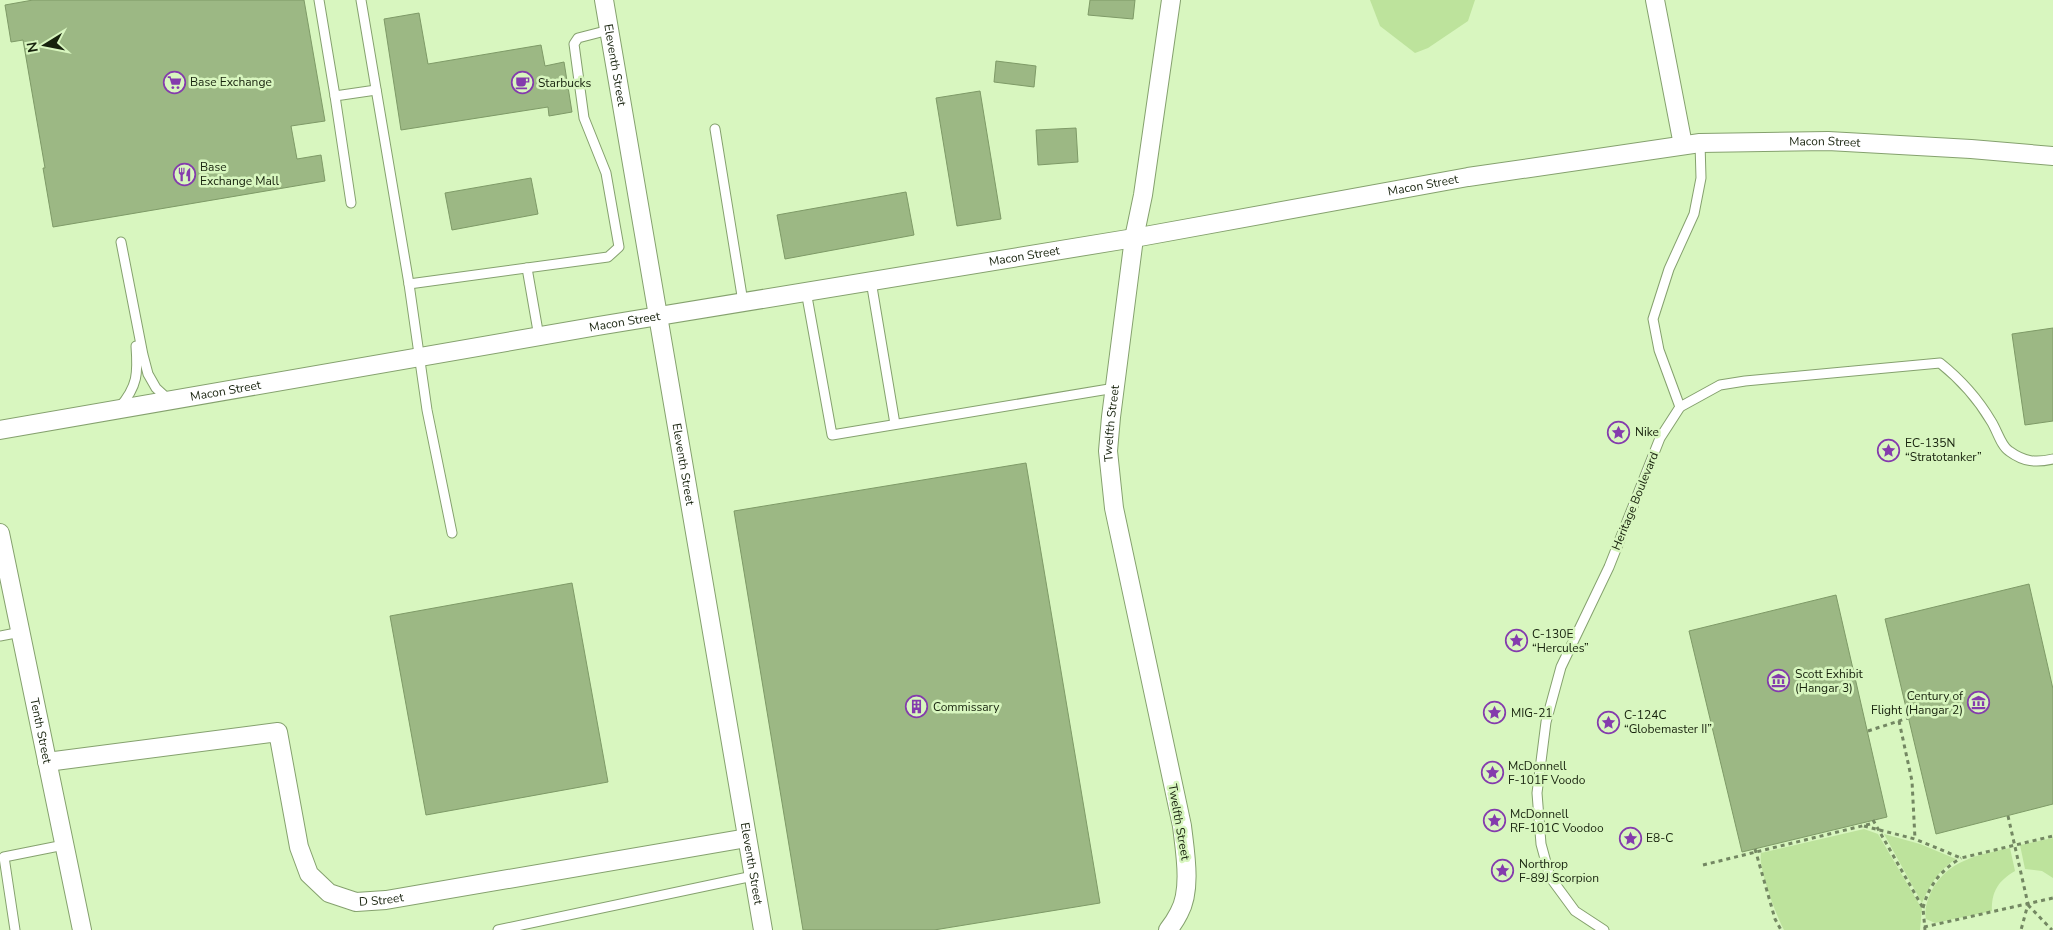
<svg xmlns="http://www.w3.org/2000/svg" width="2053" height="930" viewBox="0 0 2053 930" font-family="'Nunito Sans',sans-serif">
<rect width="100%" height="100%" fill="#d8f6bf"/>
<g fill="#bde39c">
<path d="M1370,0H1475L1468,21L1428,48L1415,53L1380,26Z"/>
<path d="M1864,829L1878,834L1922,909L1920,930H1784C1776,915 1758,869 1761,853Z"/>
<path d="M1884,834L1920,844L1956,859C1938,871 1930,884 1922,903Z"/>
<path d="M2053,838V878L2042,871L2025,869L2020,845Z"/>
<path d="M2010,848L2015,871C1999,880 1991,892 1992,911L1935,923L1926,919C1924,911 1927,900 1931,892C1947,860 1978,855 2010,848Z"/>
</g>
<g fill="#9cb884" stroke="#7e9a67">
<path d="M33,0H304L325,121L291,126L297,159L321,155L325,181L53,227L43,168H45L23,40L11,42L5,5Z"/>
<path d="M1090,0H1135L1133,19L1088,15Z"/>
<path d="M419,13L428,64L541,45L545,66L564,62L572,112L549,116L548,107L401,130L384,19Z"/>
<path d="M996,61L1036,66L1034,87L994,82Z"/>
<path d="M980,91L1001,219L957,226L936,98Z"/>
<path d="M1076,128L1078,162L1038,165L1036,130Z"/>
<path d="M531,178L538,214L452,230L445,193Z"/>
<path d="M906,192L914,235L785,259L777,215Z"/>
<path d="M2053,328V421L2025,425L2012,334Z"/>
<path d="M1026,463L1100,903L934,930H803L734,511Z"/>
<path d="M572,583L608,782L426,815L390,616Z"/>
<path d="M2029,584L2053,689V804L1936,834L1885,619Z"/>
<path d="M1836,595L1887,817L1742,852L1689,631Z"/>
</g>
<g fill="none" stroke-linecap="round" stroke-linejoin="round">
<defs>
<g id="service">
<path d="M319,0L335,96L376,90"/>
<path d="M361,0L409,284L427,410L452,533"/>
<path d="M335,96L351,203"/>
<path d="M715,129L743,302"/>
<path d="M121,242L143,355L148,374L156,388L169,400"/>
<path d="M527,268L539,337"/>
<path d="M871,281L895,424"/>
<path d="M409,284L608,257L619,247L606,173L584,118L574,44L578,38L609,30"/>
<path d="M806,291L832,435L1115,388"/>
<path d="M1680,407L1659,350L1653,319L1669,269L1694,214L1701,178L1700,143"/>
<path d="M119,408C138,386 138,373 136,346"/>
<path d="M0,636L21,632"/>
<path d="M15,930L4,857L64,845"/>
<path d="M498,930L753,876"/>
<path d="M1604,930L1575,911L1550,877L1541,844L1537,793L1546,722L1561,667L1609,567L1660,438L1680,407L1720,385L1745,381L1940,363C1960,379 1978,399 1991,421C1997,430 2001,446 2009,451C2024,462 2036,463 2053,459"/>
</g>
<g id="minor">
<path id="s1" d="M604,0L763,930"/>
<path d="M1655,0L1683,145"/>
<path id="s2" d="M0,430L598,326L1134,238L1468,177L1700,143L1828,141L1971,149L2053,156"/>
<path id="s3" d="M0,533L82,930"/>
<path id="s4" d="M47,762L278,732L299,847L309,874L329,893L356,902L386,900L747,838"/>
<path id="s5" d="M1168,930C1172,925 1176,919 1179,913C1192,890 1185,852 1182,826L1114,508L1108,451L1111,417L1134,238L1143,195L1171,0"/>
</g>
</defs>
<use href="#service" stroke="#85a16e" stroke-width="11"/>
<use href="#minor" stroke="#85a16e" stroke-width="20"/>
<g stroke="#738762" stroke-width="3" stroke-dasharray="4 4" stroke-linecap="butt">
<path d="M1899,721L1912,781L1915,839"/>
<path d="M1868,731L1908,718"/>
<path d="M2008,816L2028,904L2021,930"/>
<path d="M1873,820L1923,908L1925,930"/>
<path d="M1864,826L1915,839L1961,858L2053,836"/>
<path d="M1755,849L1775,919L1781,930"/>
<path d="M1703,865L1874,823"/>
<path d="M2028,905L2052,930"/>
<path d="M1923,908C1929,885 1941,870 1961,858"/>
<path d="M1924,927L2053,898"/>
</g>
<use href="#service" stroke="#fff" stroke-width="9"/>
<use href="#minor" stroke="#fff" stroke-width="18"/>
</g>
<defs>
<symbol id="supermarket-ring" viewBox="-11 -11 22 22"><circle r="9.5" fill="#d8f6bf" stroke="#843bad" stroke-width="1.5"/><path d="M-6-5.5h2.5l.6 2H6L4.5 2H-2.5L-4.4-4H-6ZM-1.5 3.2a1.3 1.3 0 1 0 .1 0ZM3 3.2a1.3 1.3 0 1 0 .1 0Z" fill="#843bad"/></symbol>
<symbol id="cafe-ring" viewBox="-11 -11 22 22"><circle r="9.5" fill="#d8f6bf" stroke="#843bad" stroke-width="1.5"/><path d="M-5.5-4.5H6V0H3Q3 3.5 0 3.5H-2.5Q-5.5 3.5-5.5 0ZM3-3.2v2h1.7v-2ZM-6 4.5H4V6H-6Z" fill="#843bad"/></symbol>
<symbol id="restaurant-ring" viewBox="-11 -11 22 22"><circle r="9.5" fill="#d8f6bf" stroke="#843bad" stroke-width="1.5"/><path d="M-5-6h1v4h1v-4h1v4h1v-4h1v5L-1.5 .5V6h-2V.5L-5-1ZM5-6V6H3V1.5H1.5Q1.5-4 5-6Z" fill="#843bad"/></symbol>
<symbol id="sight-ring" viewBox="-11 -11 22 22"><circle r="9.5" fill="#d8f6bf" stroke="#843bad" stroke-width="1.5"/><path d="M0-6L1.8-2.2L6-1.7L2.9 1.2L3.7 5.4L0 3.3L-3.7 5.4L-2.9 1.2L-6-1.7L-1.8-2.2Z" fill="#843bad"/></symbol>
<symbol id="museum-ring" viewBox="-11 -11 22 22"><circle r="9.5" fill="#d8f6bf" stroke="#843bad" stroke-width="1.5"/><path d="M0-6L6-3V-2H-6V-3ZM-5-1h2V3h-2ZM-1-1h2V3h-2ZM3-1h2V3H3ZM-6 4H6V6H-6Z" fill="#843bad"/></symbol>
<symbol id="building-ring" viewBox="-11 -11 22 22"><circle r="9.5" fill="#d8f6bf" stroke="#843bad" stroke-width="1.5"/><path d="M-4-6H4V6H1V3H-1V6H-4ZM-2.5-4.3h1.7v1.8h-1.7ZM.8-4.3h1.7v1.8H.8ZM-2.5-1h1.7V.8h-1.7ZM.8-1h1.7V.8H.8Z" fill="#843bad"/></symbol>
</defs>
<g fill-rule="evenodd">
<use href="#supermarket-ring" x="162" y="70" width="25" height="25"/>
<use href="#cafe-ring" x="510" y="70" width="25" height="25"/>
<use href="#restaurant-ring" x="172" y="162" width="25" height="25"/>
<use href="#sight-ring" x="1606" y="420" width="25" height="25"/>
<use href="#sight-ring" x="1876" y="438" width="25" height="25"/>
<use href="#sight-ring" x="1504" y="628" width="25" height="25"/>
<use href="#museum-ring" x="1766" y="668" width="25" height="25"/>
<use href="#museum-ring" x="1966" y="690" width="25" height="25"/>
<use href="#building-ring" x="904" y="694" width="25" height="25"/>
<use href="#sight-ring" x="1482" y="700" width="25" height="25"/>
<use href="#sight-ring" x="1596" y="710" width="25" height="25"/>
<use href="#sight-ring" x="1480" y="760" width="25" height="25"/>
<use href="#sight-ring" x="1482" y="808" width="25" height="25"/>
<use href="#sight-ring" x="1618" y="826" width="25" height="25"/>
<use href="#sight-ring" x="1490" y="858" width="25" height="25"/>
</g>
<g text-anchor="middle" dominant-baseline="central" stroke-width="5" stroke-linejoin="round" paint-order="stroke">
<g font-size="12" fill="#17220d" stroke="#d8f6bf">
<text stroke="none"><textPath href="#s1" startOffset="66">Eleventh Street</textPath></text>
<text stroke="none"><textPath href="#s2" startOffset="1849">Macon Street</textPath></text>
<text stroke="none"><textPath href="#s2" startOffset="1444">Macon Street</textPath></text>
<text stroke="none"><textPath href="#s2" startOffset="1039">Macon Street</textPath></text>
<text stroke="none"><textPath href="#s2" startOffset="634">Macon Street</textPath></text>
<text stroke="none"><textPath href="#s2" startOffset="229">Macon Street</textPath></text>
<text stroke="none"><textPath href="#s5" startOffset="519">Twelfth Street</textPath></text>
<text stroke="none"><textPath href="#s1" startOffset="471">Eleventh Street</textPath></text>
<text transform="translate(1635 501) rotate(-68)">Heritage Boulevard</text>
<text stroke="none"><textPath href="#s3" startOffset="202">Tenth Street</textPath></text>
<text transform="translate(1179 822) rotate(80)">Twelfth Street</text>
<text stroke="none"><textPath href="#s1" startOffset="876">Eleventh Street</textPath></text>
<text stroke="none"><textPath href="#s4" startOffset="460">D Street</textPath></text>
</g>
<g font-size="12" fill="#17220d" stroke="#d8f6bf" text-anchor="start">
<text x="190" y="82">Base Exchange</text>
<text x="538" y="83">Starbucks</text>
<text x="200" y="167">Base<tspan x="200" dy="14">Exchange Mall</tspan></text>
<text x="1635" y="432">Nike</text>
<text x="1905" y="443">EC-135N<tspan x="1905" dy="14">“Stratotanker”</tspan></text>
<text x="1532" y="634">C-130E<tspan x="1532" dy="14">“Hercules”</tspan></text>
<text x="1795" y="674">Scott Exhibit<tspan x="1795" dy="14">(Hangar 3)</tspan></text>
<text x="1963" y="696" text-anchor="end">Century of<tspan x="1963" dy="14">Flight (Hangar 2)</tspan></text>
<text x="933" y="707">Commissary</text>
<text x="1511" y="713">MIG-21</text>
<text x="1624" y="715">C-124C<tspan x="1624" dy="14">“Globemaster II”</tspan></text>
<text x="1508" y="766">McDonnell<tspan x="1508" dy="14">F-101F Voodo</tspan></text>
<text x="1510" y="814">McDonnell<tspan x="1510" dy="14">RF-101C Voodoo</tspan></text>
<text x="1646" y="838">E8-C</text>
<text x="1519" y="864">Northrop<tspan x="1519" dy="14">F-89J Scorpion</tspan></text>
</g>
</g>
<g transform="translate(45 45) rotate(260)" stroke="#d8f6bf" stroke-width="4" paint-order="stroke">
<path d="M0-4L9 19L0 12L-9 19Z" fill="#17220d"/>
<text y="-8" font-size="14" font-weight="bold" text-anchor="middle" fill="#17220d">N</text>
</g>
</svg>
